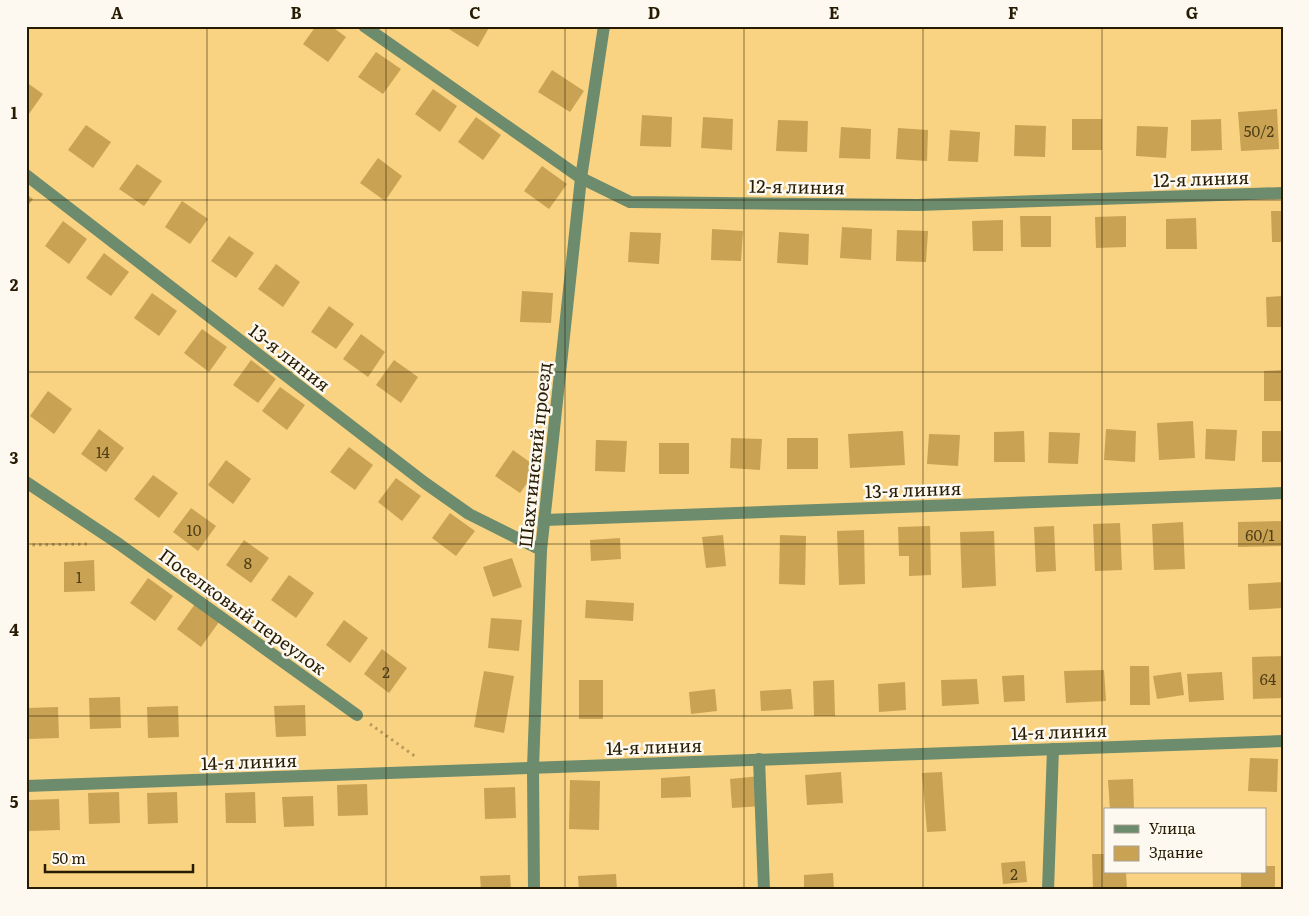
<svg xmlns="http://www.w3.org/2000/svg" width="1309" height="916" viewBox="0 0 1309 916" font-family="Literata,serif">
<rect width="100%" height="100%" fill="#f9d382"/>
<g fill="#c9a353">
<path d="M316,26H331L346,37L328,62L303,44Z"/>
<path d="M444,26H490L478,47Z"/>
<path d="M376,52L401,69L383,94L358,77Z"/>
<path d="M552,70L584,91L570,112L538,92Z"/>
<path d="M26,82L43,94L26,118Z"/>
<path d="M433,89L457,106L440,132L415,114Z"/>
<path d="M1277,109L1279,149L1241,151L1238,112Z"/>
<path d="M642,115L672,117L671,147L640,146Z"/>
<path d="M476,117L501,135L483,160L458,142Z"/>
<path d="M703,117L733,119L732,150L701,148Z"/>
<rect x="1072" y="119" width="30" height="31"/>
<path d="M1221,119L1222,150L1191,151V120Z"/>
<path d="M778,120L808,121L807,152L776,151Z"/>
<path d="M86,125L111,142L93,168L68,150Z"/>
<path d="M1015,125L1046,126L1045,157L1014,156Z"/>
<path d="M1137,126L1168,127L1166,158L1136,156Z"/>
<path d="M841,127L871,129L870,159L839,158Z"/>
<path d="M898,128L928,130L927,161L896,159Z"/>
<path d="M950,130L980,132L978,162L948,161Z"/>
<path d="M378,158L402,176L385,201L360,183Z"/>
<path d="M137,164L162,181L144,206L119,189Z"/>
<path d="M542,166L567,184L549,209L524,191Z"/>
<path d="M26,194L33,199L26,208Z"/>
<path d="M182,201L208,219L190,244L165,227Z"/>
<path d="M1271,211H1283V242H1272Z"/>
<path d="M1020,216H1051V247H1021Z"/>
<path d="M1126,216V247L1096,248L1095,217Z"/>
<path d="M1196,218L1197,249H1166V219Z"/>
<path d="M1003,220V251H973L972,221Z"/>
<path d="M63,221L87,239L69,264L45,246Z"/>
<path d="M842,227L872,229L871,260L840,258Z"/>
<path d="M712,229L743,231L741,261L711,260Z"/>
<path d="M897,230L928,231L926,262L896,261Z"/>
<path d="M630,232L661,233L659,264L628,262Z"/>
<path d="M779,232L809,234L808,265L777,263Z"/>
<path d="M229,236L254,253L236,278L211,261Z"/>
<path d="M104,253L129,272L111,296L86,278Z"/>
<path d="M276,264L300,282L283,307L258,289Z"/>
<path d="M522,291L553,293L551,323L520,322Z"/>
<path d="M152,293L177,311L159,336L134,318Z"/>
<path d="M1283,296V327H1267L1266,297Z"/>
<path d="M329,306L354,324L336,349L311,332Z"/>
<path d="M202,329L227,347L209,372L184,353Z"/>
<path d="M361,334L385,352L368,377L343,359Z"/>
<path d="M251,360L276,379L258,403L233,385Z"/>
<path d="M394,360L418,377L401,403L376,385Z"/>
<path d="M1283,370V401H1264V371Z"/>
<path d="M280,387L305,405L287,430L262,411Z"/>
<path d="M48,391L72,409L54,434L30,416Z"/>
<path d="M1193,421L1195,458L1159,460L1157,423Z"/>
<path d="M99,429L124,448L106,472L81,454Z"/>
<path d="M1106,429L1136,431L1135,462L1104,460Z"/>
<path d="M1206,429L1237,430L1235,461L1205,459Z"/>
<path d="M903,431L905,465L850,468L848,434Z"/>
<path d="M1024,431L1025,462H994V432Z"/>
<rect x="1262" y="431" width="21" height="31"/>
<path d="M1049,432L1080,433L1078,464L1048,463Z"/>
<path d="M929,434L960,435L958,466L927,464Z"/>
<path d="M731,438L762,439L760,470L730,468Z"/>
<rect x="787" y="438" width="31" height="31"/>
<path d="M596,440L627,441L625,472L595,471Z"/>
<rect x="659" y="443" width="30" height="31"/>
<path d="M349,447L373,465L355,490L330,472Z"/>
<path d="M513,450L538,468L520,493L495,476Z"/>
<path d="M226,460L251,479L233,504L208,485Z"/>
<path d="M153,475L178,493L159,518L134,499Z"/>
<path d="M396,478L421,496L402,521L378,502Z"/>
<path d="M191,508L216,526L198,551L173,532Z"/>
<path d="M450,513L475,531L456,556L432,538Z"/>
<path d="M1283,521V546L1238,547V522Z"/>
<path d="M1183,522L1185,569L1154,570L1152,524Z"/>
<path d="M1120,523L1122,570L1095,571L1093,524Z"/>
<path d="M930,526L931,575L909,576V556H899L898,527Z"/>
<path d="M1054,526L1056,571L1036,572L1034,527Z"/>
<path d="M864,530L865,584L839,585L837,531Z"/>
<path d="M994,531L996,586L962,588L960,532Z"/>
<path d="M723,535L726,566L706,568L702,537Z"/>
<path d="M780,535L806,536L805,585L779,584Z"/>
<path d="M620,538L621,559L591,561L590,540Z"/>
<path d="M244,540L269,558L251,583L226,565Z"/>
<path d="M512,558L522,587L493,597L483,567Z"/>
<path d="M94,560L95,591L64,592V562Z"/>
<path d="M289,575L314,593L296,618L271,600Z"/>
<path d="M148,578L173,596L155,621L130,603Z"/>
<path d="M1283,582V608L1249,610L1248,584Z"/>
<path d="M586,600L634,603L633,621L585,618Z"/>
<path d="M195,604L219,622L201,647L177,629Z"/>
<path d="M491,618L522,620L519,651L488,648Z"/>
<path d="M344,620L368,638L350,663L326,645Z"/>
<path d="M382,649L407,668L389,693L364,674Z"/>
<path d="M1283,656V698L1253,699L1252,657Z"/>
<path d="M1130,666H1149L1150,705H1130Z"/>
<path d="M1104,670L1106,701L1066,703L1064,671Z"/>
<path d="M484,671L514,676L504,733L474,727Z"/>
<path d="M1181,672L1184,695L1157,699L1153,676Z"/>
<path d="M1222,672L1224,700L1189,702L1187,674Z"/>
<path d="M1024,675L1025,701L1004,702L1002,676Z"/>
<path d="M977,679L979,704L942,706L941,680Z"/>
<rect x="579" y="680" width="24" height="39"/>
<path d="M834,680L835,716H814L813,681Z"/>
<path d="M905,682L906,710L879,712L878,684Z"/>
<path d="M715,689L717,711L691,714L689,692Z"/>
<path d="M791,689L793,709L761,711L760,691Z"/>
<path d="M120,697L121,728L90,729L89,698Z"/>
<path d="M305,705L306,736L276,737L274,706Z"/>
<path d="M178,706L179,737L148,738L147,707Z"/>
<path d="M58,707L59,738L29,739L28,708Z"/>
<path d="M1250,758L1278,759L1277,792L1248,791Z"/>
<path d="M841,772L843,803L807,805L805,775Z"/>
<path d="M942,772L946,831L927,832L922,773Z"/>
<path d="M690,776L691,797L661,798V778Z"/>
<path d="M760,776L762,806L732,808L730,779Z"/>
<path d="M1133,779L1134,810H1110L1108,780Z"/>
<path d="M570,780L600,781L599,830L569,829Z"/>
<path d="M367,784L368,815L338,816L337,785Z"/>
<path d="M515,787L516,818L485,819L484,788Z"/>
<path d="M119,792L120,823L89,824L88,793Z"/>
<path d="M177,792L178,823L148,824L147,793Z"/>
<path d="M255,792L256,823H226L225,793Z"/>
<path d="M313,796L314,826L284,827L282,797Z"/>
<path d="M59,799L60,830L29,831L28,800Z"/>
<path d="M1092,854H1105V872H1126L1127,890H1093Z"/>
<path d="M1025,861L1027,882L1003,884L1001,863Z"/>
<path d="M1265,866H1275V890H1241V872H1265Z"/>
<path d="M833,873L834,890H804V875Z"/>
<path d="M616,874L617,890H579L578,876Z"/>
<path d="M510,875L511,890H481L480,876Z"/>
</g>
<g fill="none" stroke-linecap="round" stroke-linejoin="round">
<g stroke="#b99b5b" stroke-width="3" stroke-dasharray="2.5 4" stroke-linecap="butt">
<path d="M26,545L91,544"/>
<path d="M370,724L416,757"/>
</g>
<g stroke="#6d8b6d" stroke-width="12">
<path d="M364,26L581,178L630,202L917,205L1283,193"/>
<path d="M26,175L425,483L469,514L541,550"/>
<path d="M26,482L119,544L357,715"/>
<path d="M544,520L1283,493"/>
<path d="M759,759L764,890"/>
<path d="M26,786L1283,741"/>
<path d="M534,890L533,768L541,550L581,178L604,26"/>
<path d="M1048,890L1053,749"/>
</g>
</g>
<path fill="none" stroke="#271c03" stroke-width="1" stroke-opacity="0.55" d="M207,26V890M386,26V890M565,26V890M744,26V890M923,26V890M1102,26V890M26,200H1283M26,372H1283M26,544H1283M26,716H1283"/>
<g text-anchor="middle" dominant-baseline="central" stroke-width="5" stroke-linejoin="round" paint-order="stroke">
<g font-size="15" fill="#503e17">
<text x="1259" y="130">50/2</text>
<text x="103" y="451">14</text>
<text x="194" y="529">10</text>
<text x="1260" y="534">60/1</text>
<text x="248" y="562">8</text>
<text x="79" y="576">1</text>
<text x="386" y="671">2</text>
<text x="1268" y="678">64</text>
<text x="1014" y="873">2</text>
</g>
<g font-size="18" fill="#271c03" stroke="#fdf9f1">
<text transform="translate(1201 178) rotate(-2)">12-я линия</text>
<text transform="translate(797 186) rotate(1)">12-я линия</text>
<text transform="translate(290 357) rotate(38)">13-я линия</text>
<text transform="translate(534 455) rotate(-84)">Шахтинский проезд</text>
<text transform="translate(913 489) rotate(-2)">13-я линия</text>
<text transform="translate(243 611) rotate(36)">Поселковый переулок</text>
<text transform="translate(1059 731) rotate(-2)">14-я линия</text>
<text transform="translate(654 746) rotate(-2)">14-я линия</text>
<text transform="translate(249 761) rotate(-2)">14-я линия</text>
</g>
</g>
<rect width="1309" height="916" fill="none" stroke="#fdf9f1" stroke-width="55"/>
<rect x="1104" y="808" width="162" height="65" fill="#fdf9f1" stroke="#a7a192"/>
<rect x="1114" y="825" width="25" height="8" fill="#6d8b6d" stroke="#a7a192"/>
<text x="1149" y="834" font-size="15" fill="#271c03">Улица</text>
<rect x="1114" y="846" width="25" height="15" fill="#c9a353" stroke="#a7a192"/>
<text x="1149" y="858" font-size="15" fill="#271c03">Здание</text>
<path d="M45 864v8h148v-8" fill="none" stroke="#271c03" stroke-width="2.5"/>
<text x="52" y="864" font-size="15" fill="#271c03" stroke="#fdf9f1" stroke-width="4" paint-order="stroke">50 m</text>
<rect x="28" y="28" width="1254" height="860" fill="none" stroke="#271c03" stroke-width="2"/>
<g font-size="16" text-anchor="middle" font-weight="bold" fill="#271c03">
<text x="117" y="19">A</text>
<text x="296" y="19">B</text>
<text x="475" y="19">C</text>
<text x="654" y="19">D</text>
<text x="834" y="19">E</text>
<text x="1013" y="19">F</text>
<text x="1192" y="19">G</text>
<text x="14" y="119">1</text>
<text x="14" y="291">2</text>
<text x="14" y="464">3</text>
<text x="14" y="636">4</text>
<text x="14" y="808">5</text>
</g>
</svg>
